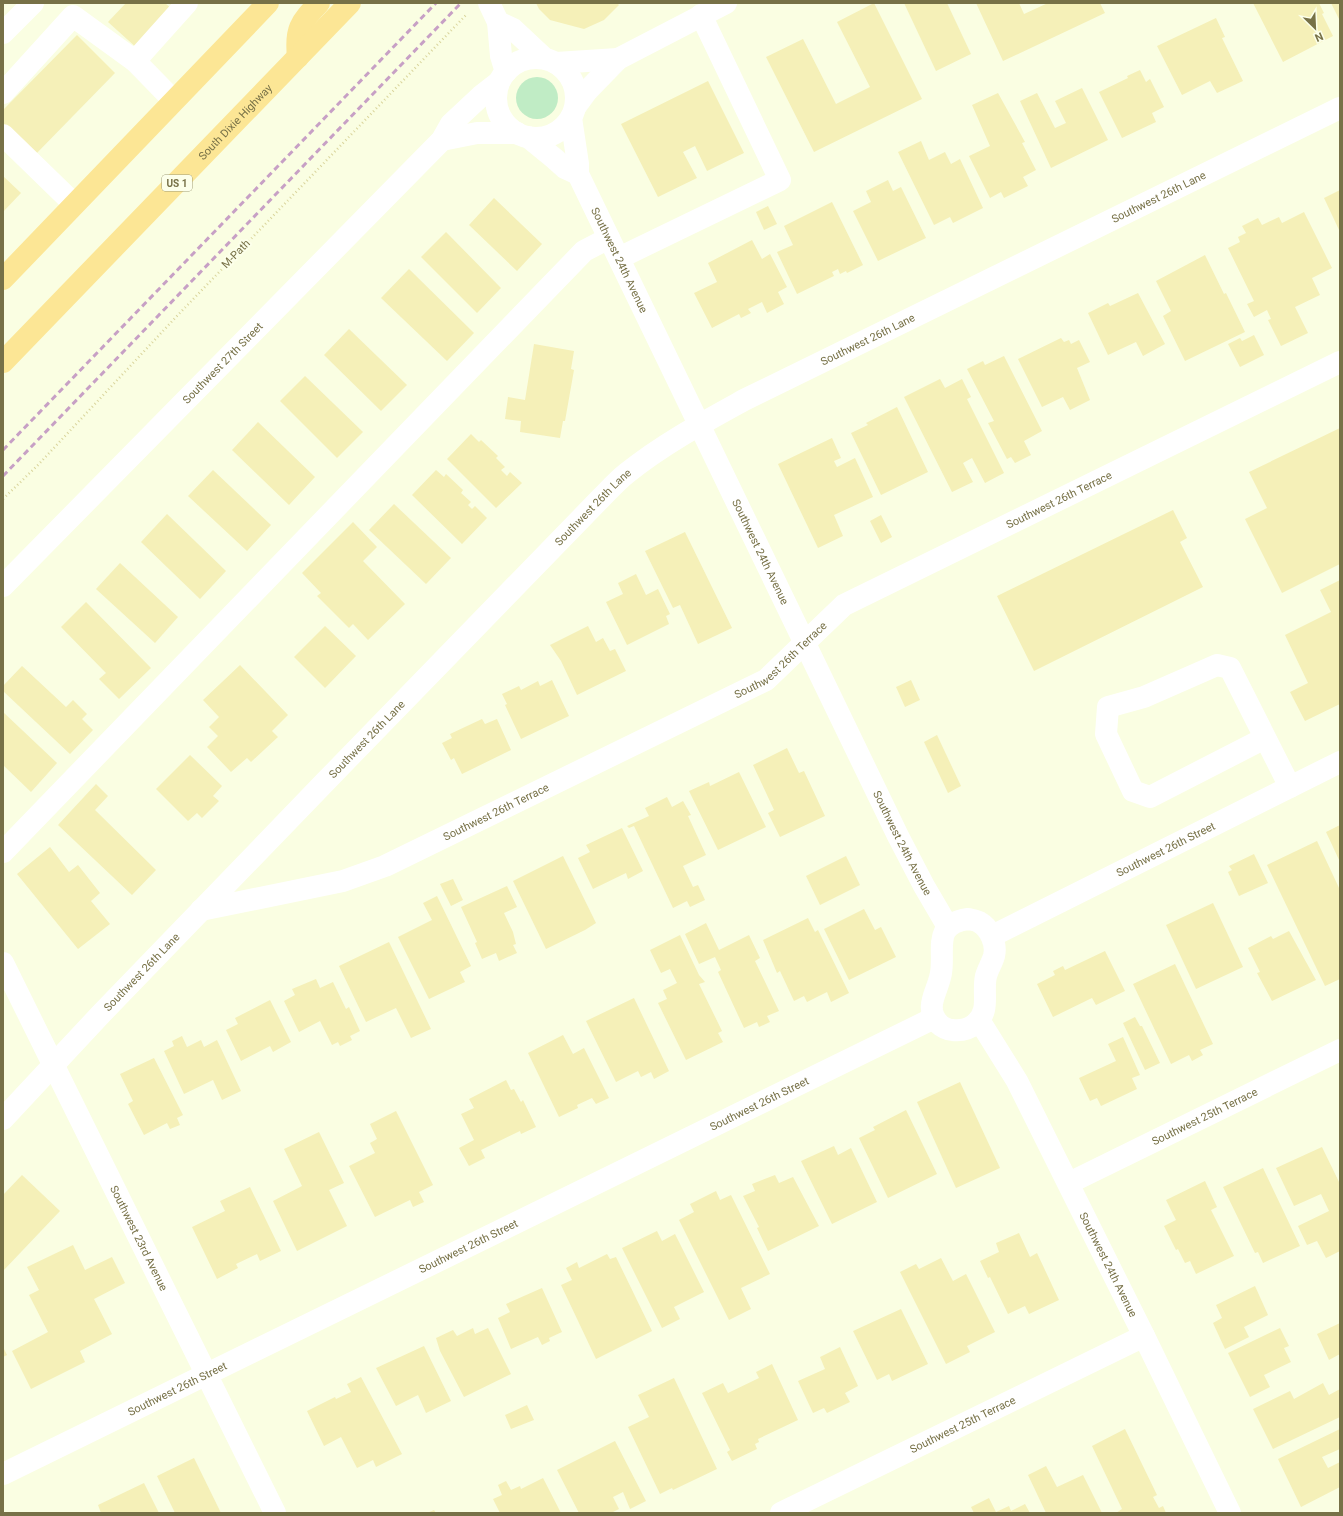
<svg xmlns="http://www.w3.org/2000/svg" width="1343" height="1516" viewBox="0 0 1343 1516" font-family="Roboto,sans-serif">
<rect width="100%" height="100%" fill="#fafee2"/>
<circle fill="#c0ecc5" cx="537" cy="98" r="21"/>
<g fill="#f5f0b8">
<path d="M126,3H165L174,11L138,49L108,22Z"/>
<path d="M536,3H617L619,5L604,20L584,29L550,20L539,9Z"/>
<path d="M874,3L922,99L814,152L766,57L803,39L836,104L870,87L837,22Z"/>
<path d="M904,3H947L971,54L936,71Z"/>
<path d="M976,3H1019L1024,14L1048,3H1100L1105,13L1003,61Z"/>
<path d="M1253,3H1319L1324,13L1322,14L1333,36L1283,62Z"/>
<path d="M1331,3H1340V21Z"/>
<path d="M1216,18L1225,37L1222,38L1243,81L1217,93L1210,81L1182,95L1157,46Z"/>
<path d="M77,35L115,73L33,157L3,128V110Z"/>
<path d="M1140,70L1146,82L1150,79L1164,107L1152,113L1156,122L1122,138L1099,92L1128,78L1127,76Z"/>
<path d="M708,81L744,153L707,171L695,146L683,152L697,178L658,197L621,124Z"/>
<path d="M1082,88L1108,140L1051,168L1020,101L1037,93L1055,128L1066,123L1055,101Z"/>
<path d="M998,93L1025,142L1022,143L1036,170L1023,177L1028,186L1004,198L1001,192L990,198L969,156L990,146L972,105Z"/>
<path d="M921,141L929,160L945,152L951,164L960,159L983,208L953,223L950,217L934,225L898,152Z"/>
<path d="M3,176L21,193L3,212Z"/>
<path d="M888,180L893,191L901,187L926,238L878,261L853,211L871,202L866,191Z"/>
<path d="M1340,190V232L1324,198Z"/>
<path d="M494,198L542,244L517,271L469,225Z"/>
<path d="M832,202L863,265L847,273L846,271L840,274L838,269L832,272L834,276L797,294L777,252L793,245L784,226Z"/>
<path d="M768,206L777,224L764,230L756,212Z"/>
<path d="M1304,212L1332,268L1312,278L1320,295L1295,307L1308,333L1281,346L1268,320L1271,319L1267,310L1254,317L1247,304L1254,301L1228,248L1240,242L1238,237L1246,233L1242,226L1258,218L1262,225L1279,217L1282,223Z"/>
<path d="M446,232L501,288L477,313L421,257Z"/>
<path d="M752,240L762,259L770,254L787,287L778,292L784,304L767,313L762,302L748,309L751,313L741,318L739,314L712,328L694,293L717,282L708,263Z"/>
<path d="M1205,255L1224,294L1226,293L1245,332L1185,361L1163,316L1171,311L1156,281Z"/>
<path d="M409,269L474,333L447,361L381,298Z"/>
<path d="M1138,293L1165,344L1143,356L1136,342L1108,355L1088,313L1108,303L1110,306Z"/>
<path d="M349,329L407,385L381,411L324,355Z"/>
<path d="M1254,335L1264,355L1240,367L1228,344L1240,338L1242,341Z"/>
<path d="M1061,338L1064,342L1069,340L1071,344L1079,340L1090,362L1077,368L1090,400L1070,410L1063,397L1042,407L1018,359Z"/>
<path d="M534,344L574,351L571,369L574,370L565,421H563L560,438L520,432L521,421L505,419L508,397L525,400Z"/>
<path d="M1004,356L1042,431L1024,441L1031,455L1015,463L1011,457L1007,459L988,423L994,421L967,369L983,361L985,365Z"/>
<path d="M305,376L363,432L337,458L280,401Z"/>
<path d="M940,379L945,388L962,379L971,397L967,399L1004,473L985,483L972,458L963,463L973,482L952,492L904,397Z"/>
<path d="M897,407L928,472L881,495L851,433L868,425L866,423Z"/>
<path d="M258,422L315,477L289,505L232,450Z"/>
<path d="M1340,428V564L1282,593L1245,519L1267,508L1249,472Z"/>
<path d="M471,434L479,442L481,440L498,456L496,458L505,467L501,470L507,476L510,472L522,483L496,508L447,459Z"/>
<path d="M832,438L841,458L834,461L837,467L855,458L873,497L834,515L843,536L818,548L778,464Z"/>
<path d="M213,470L271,525L247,551L188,496Z"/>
<path d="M436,470L444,477L446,474L463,490L461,493L471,502L468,505L472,509L475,506L487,518L462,544L412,495Z"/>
<path d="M394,504L451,558L426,584L369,530Z"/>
<path d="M1173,510L1187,538L1180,542L1203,587L1034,671L997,596Z"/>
<path d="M167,514L226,571L200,599L141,542Z"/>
<path d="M881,515L892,537L881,543L870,521Z"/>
<path d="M353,522L377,547L363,561L405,604L368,640L353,624L349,628L317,596L321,593L302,573Z"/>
<path d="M685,532L732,628L698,644L680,605L673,608L645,551Z"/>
<path d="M120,563L178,617L155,643L96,589Z"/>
<path d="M636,574L646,595L658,589L670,614L666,616L669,624L627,645L606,602L623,594L618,583Z"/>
<path d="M1340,580V704L1305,721L1290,692L1308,683L1285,635L1331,612L1320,590Z"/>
<path d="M86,602L151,668L119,699L99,679L106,673L61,627Z"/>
<path d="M325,626L356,656L325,688L294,657Z"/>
<path d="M588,626L596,642L603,638L610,651L615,649L626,671L577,695L561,661L550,645Z"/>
<path d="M240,665L288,715L272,731L278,737L251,762L247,758L231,772L207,747L218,736L209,727L219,717L203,700Z"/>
<path d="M22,666L66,707L73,700L87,714L82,719L93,730L70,754L3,691V686Z"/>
<path d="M552,680L569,716L521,739L505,705L507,704L502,694L519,686L521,690L538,681L540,686Z"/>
<path d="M911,680L920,700L905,707L896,687Z"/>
<path d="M3,712L57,763L31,792L3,765Z"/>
<path d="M482,719L485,724L497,719L511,750L462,774L454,758L451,760L442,743L452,738L450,734Z"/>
<path d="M937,735L961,786L948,793L924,742Z"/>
<path d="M787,748L799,773L804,771L825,816L780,837L768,813L774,810L753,765Z"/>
<path d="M190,755L222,786L213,796L219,801L202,818L197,813L188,821L156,789Z"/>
<path d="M739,772L766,827L718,850L689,791L709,782L710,786Z"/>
<path d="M96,784L108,796L95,810L156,870L132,895L58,825Z"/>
<path d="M667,797L672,807L683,801L691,815L688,816L706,855L683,866L693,887L698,885L705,900L690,907L687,901L673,908L634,826L629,828L627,826L649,816L645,808Z"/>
<path d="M1340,825V862L1326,832Z"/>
<path d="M622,828L643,871L628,879L626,873L593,889L578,858L590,852L586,845Z"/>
<path d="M1317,841L1340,890V979L1325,986L1267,865Z"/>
<path d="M50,847L69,872L78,865L100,893L91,901L110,924L78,949L17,874Z"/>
<path d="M1254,854L1268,883L1239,896L1228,872L1232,870L1229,866Z"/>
<path d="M563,856L596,923L585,930L546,949L513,881Z"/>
<path d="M846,856L860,885L820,905L806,876Z"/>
<path d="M453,879L463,900L451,906L440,884Z"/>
<path d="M507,886L517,907L504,913L513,932L516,944L513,945L517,953L499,961L496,953L482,959L475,943L477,942L461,907Z"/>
<path d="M437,896L471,966L460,972L465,982L429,999L398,937L432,920L423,903Z"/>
<path d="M1213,903L1243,967L1196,989L1166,925Z"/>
<path d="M864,909L875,930L881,927L896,957L849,980L824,929Z"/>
<path d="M808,918L815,932L818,930L849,993L831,1002L827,992L807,1002L804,996L794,1001L780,971L777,973L763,940Z"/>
<path d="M706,923L719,950L749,935L760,958L755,961L779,1011L767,1016L770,1022L759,1027L757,1022L744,1028L718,972L721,970L715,957L699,964L685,934Z"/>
<path d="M1289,931L1316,980L1272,1001L1257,973L1260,972L1248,948L1271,936L1273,939Z"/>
<path d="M680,935L699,975L705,982L699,984L722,1031L718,1033L723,1042L686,1060L658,1003L667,999L663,990L677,983L670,969L661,973L650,950Z"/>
<path d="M389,942L431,1029L411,1038L396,1008L366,1022L339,966Z"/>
<path d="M1105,951L1125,991L1096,1005L1092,998L1053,1017L1037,984L1055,975L1053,971L1063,966L1065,970Z"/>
<path d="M1175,964L1213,1044L1200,1050L1203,1055L1192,1061L1189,1055L1171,1064L1133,984Z"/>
<path d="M316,979L320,988L333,982L346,1009L349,1007L360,1031L350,1036L352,1040L340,1046L338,1042L332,1045L320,1021L299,1032L284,1001L295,995L292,989Z"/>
<path d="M634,998L669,1071L654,1079L651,1072L641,1077L638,1071L616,1082L586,1021Z"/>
<path d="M270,1000L291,1042L273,1052L270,1046L241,1061L226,1030L238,1024L235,1018Z"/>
<path d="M1135,1017L1140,1026H1142L1160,1063L1145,1070L1123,1023Z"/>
<path d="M563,1035L573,1054L584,1048L609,1098L596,1104L592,1098L577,1105L578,1108L559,1117L528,1053Z"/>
<path d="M182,1036L187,1047L201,1040L204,1047L217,1040L241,1091L222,1100L213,1080L184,1094L164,1051L174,1046L172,1041Z"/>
<path d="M1123,1037L1140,1075L1132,1078L1137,1089L1101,1106L1097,1098L1090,1101L1079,1078L1116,1061L1108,1044Z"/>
<path d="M154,1058L183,1115L177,1118L180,1125L170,1129L167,1123L144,1135L128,1104L133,1101L120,1074Z"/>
<path d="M506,1080L511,1090L514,1089L521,1102L523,1100L536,1127L521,1134L520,1131L481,1150L485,1158L469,1166L459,1148L474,1140L461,1114L474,1108L469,1099Z"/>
<path d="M960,1082L1000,1168L956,1188L917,1102Z"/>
<path d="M906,1110L937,1174L888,1198L859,1138L875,1130L873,1127Z"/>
<path d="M396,1111L433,1185L419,1192L424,1202L413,1207L410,1200L375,1217L349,1166L375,1153L370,1143L377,1139L370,1124Z"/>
<path d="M319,1132L344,1183L329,1190L347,1226L297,1251L273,1201L302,1186L284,1149Z"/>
<path d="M834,1146L838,1155L851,1148L877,1202L832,1224L801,1161Z"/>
<path d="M1322,1147L1340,1184V1251L1326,1258L1317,1241L1307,1245L1298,1226L1329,1211L1321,1194L1294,1206L1276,1168Z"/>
<path d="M1263,1168L1300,1246L1263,1263L1258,1252L1255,1253L1223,1187Z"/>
<path d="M22,1175L60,1211L3,1271V1195Z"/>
<path d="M775,1175L779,1183L793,1177L819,1226L768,1251L757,1228L759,1227L743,1196L755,1191L752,1184Z"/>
<path d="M1205,1181L1217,1207L1211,1210L1234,1256L1196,1274L1190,1261L1185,1263L1178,1249L1176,1250L1164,1226L1176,1220L1166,1200Z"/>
<path d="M250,1187L281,1251L260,1261L257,1254L236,1264L238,1268L217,1279L192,1227L225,1211L220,1201Z"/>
<path d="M716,1191L720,1200L731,1195L770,1274L741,1288L751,1309L729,1320L679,1220L694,1212L690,1204Z"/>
<path d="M657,1231L662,1241L675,1234L704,1292L674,1307L680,1319L662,1328L622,1248Z"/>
<path d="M1019,1233L1030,1257L1037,1253L1059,1300L1029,1314L1025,1306L1008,1314L990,1277L988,1278L980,1261L999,1252L996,1243Z"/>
<path d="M73,1245L85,1270L112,1257L125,1283L94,1299L112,1334L80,1351L85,1362L31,1389L12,1351L48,1332L29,1295L39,1290L27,1267Z"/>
<path d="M607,1254L610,1259L616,1257L652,1331L596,1359L561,1285L572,1280L566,1268L577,1262L579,1268Z"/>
<path d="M941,1258L953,1281L966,1274L995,1332L967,1346L970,1352L946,1364L900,1272L916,1264L919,1269Z"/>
<path d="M1255,1286L1268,1315L1244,1327L1249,1337L1225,1349L1213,1323L1222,1318L1216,1305Z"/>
<path d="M542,1288L562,1332L549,1338L550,1341L542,1345L538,1337L511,1349L498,1318L510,1312L506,1304Z"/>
<path d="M901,1309L928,1364L892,1381L889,1374L877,1380L853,1331Z"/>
<path d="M1340,1323V1354L1329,1360L1317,1334Z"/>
<path d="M473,1328L475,1334L488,1328L511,1374L464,1397L440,1351L436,1338L453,1330L457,1336Z"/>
<path d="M1280,1328L1289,1346L1284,1348L1291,1362L1264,1375L1270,1387L1250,1397L1228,1353Z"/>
<path d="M424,1346L451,1401L426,1413L418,1395L396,1406L376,1368Z"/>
<path d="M3,1347L7,1355L3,1357Z"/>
<path d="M840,1347L858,1386L845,1393L850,1402L827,1413L824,1408L813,1413L798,1381L825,1369L820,1357Z"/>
<path d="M772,1364L798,1420L758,1439L759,1442L755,1444L757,1449L732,1461L727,1452L730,1450L702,1393L723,1383L728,1393L759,1378L756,1372Z"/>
<path d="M361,1377L402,1454L376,1467L373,1460L357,1468L341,1437L324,1446L307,1411L335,1397L336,1399L351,1392L347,1384Z"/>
<path d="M674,1378L717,1469L673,1490L672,1488L660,1494L628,1427L649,1417L638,1395Z"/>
<path d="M1323,1383L1329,1395L1340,1389V1417L1273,1449L1253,1409L1290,1391L1294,1399Z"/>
<path d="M527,1405L534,1420L511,1429L505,1415Z"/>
<path d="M1125,1429L1157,1495L1153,1497L1159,1508L1163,1506L1166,1513H1116L1122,1509L1092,1446Z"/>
<path d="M1340,1429V1449L1322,1457L1328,1468L1340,1462V1487L1301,1507L1278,1459Z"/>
<path d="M615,1441L646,1501L630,1509L623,1492L613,1497L619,1509L611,1513H579L557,1470Z"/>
<path d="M194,1458L221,1513H175L157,1476Z"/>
<path d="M1046,1466L1057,1487L1083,1475L1102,1513H1046L1028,1475Z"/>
<path d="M543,1478L561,1513H500L493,1499L502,1495L498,1485L506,1481L511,1490L520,1486L521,1489Z"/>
<path d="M144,1483L159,1513H101L98,1505Z"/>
<path d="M989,1498L996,1512L1009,1506L1011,1511L1025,1504L1030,1513H974L971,1507Z"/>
<path d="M434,1510L436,1513H427Z"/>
</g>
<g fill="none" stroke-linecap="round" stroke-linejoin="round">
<path stroke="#d9d49b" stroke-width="2.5" stroke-dasharray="1 3" stroke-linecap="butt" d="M3,499L38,465L176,317L466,15"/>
<g stroke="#fff" stroke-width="22">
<path d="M489,3L498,22L501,56L506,72"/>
<path d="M498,22L513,29L544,58"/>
<path d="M3,33L33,3"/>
<circle cx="536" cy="98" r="40"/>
<path d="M135,61L174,101"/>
<path d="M556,63L618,59"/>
<path d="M3,93L73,16L135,61L187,3"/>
<path d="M576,106L587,91L618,59L726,3"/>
<path id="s1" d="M571,118L578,164V174L898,836L924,886L948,927"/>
<path d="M3,135L74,204"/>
<path d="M528,137L555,159L565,168L578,174"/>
<path d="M442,140L477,133H517"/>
<path d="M619,258L780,180L701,15"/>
<path id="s2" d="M3,586L442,140L451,124L481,96L499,82"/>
<path d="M1265,738L1150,797L1133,791L1106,734L1108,707L1144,697L1217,665L1230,668L1290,787"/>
<path d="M3,852L584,251L609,238"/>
<path id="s3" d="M201,910L343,881L385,866L766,680L844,605L1340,362"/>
<path d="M968,919C972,920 976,920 979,922C990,928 997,944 994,956C992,963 988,969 986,976C982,993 991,1011 975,1024C969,1029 960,1031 952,1030C948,1030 942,1027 939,1024C923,1007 938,992 941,973C945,949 932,924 968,919Z"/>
<path id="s4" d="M992,936L1340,762"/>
<path id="s5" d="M3,963L275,1513"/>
<path id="s6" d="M979,1020L1017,1081L1144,1336L1230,1513"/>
<path id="s7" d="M3,1119L101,1014L326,781L601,498C609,490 618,480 627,473C663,444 704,422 744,400L1340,108"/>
<path id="s8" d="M1069,1183L1340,1050"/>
<path id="s9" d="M3,1474L934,1018"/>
<path id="s10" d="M781,1513L1144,1336"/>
</g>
<g stroke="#fce695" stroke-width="22">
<path d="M298,57C295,29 300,23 319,3"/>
<path d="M3,279L268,3"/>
<path id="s11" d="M3,362L350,3"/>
</g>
<g stroke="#c7a0c5" stroke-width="3" stroke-dasharray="6 4" stroke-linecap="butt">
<path d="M3,450L436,3"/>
<path d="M3,476L461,3"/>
</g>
</g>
<g text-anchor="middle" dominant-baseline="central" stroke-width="4" stroke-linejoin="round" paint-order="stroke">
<rect fill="#fcffea" stroke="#9f9c78" stroke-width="1" x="162" y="175" width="30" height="16" rx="3"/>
<g font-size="10" font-weight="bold" fill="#777147">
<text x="177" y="183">US 1</text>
</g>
<g font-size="11" fill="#777147" stroke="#fcffea">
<text stroke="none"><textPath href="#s11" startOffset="334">South Dixie Highway</textPath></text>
<text stroke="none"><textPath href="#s7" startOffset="1498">Southwest 26th Lane</textPath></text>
<text transform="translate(236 254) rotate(-46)">M-Path</text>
<text stroke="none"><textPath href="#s1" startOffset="152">Southwest 24th Avenue</textPath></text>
<text stroke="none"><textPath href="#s7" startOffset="1174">Southwest 26th Lane</textPath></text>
<text stroke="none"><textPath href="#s2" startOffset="313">Southwest 27th Street</textPath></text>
<text stroke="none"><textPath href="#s3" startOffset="961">Southwest 26th Terrace</textPath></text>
<text stroke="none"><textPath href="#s7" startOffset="850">Southwest 26th Lane</textPath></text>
<text stroke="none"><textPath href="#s1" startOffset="476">Southwest 24th Avenue</textPath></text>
<text stroke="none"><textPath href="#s3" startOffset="637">Southwest 26th Terrace</textPath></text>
<text stroke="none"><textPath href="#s7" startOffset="526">Southwest 26th Lane</textPath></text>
<text stroke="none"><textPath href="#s3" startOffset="313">Southwest 26th Terrace</textPath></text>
<text stroke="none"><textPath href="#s1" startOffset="800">Southwest 24th Avenue</textPath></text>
<text stroke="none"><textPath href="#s4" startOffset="194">Southwest 26th Street</textPath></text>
<text stroke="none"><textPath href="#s7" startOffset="202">Southwest 26th Lane</textPath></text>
<text stroke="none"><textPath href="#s9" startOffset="842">Southwest 26th Street</textPath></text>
<text stroke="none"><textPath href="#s8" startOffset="151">Southwest 25th Terrace</textPath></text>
<text stroke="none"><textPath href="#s5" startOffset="307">Southwest 23rd Avenue</textPath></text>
<text stroke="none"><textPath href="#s9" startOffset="518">Southwest 26th Street</textPath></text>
<text stroke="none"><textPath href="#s6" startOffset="277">Southwest 24th Avenue</textPath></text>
<text stroke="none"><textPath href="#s9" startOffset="194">Southwest 26th Street</textPath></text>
<text stroke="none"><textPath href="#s10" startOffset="202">Southwest 25th Terrace</textPath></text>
</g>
</g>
<rect width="1343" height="1516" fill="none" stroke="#777147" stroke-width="8"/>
<g transform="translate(1315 28) rotate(156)" stroke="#fcffea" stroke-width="3" paint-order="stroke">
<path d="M0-3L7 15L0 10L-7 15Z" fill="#777147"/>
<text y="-6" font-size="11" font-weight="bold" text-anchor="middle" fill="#777147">N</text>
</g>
</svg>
